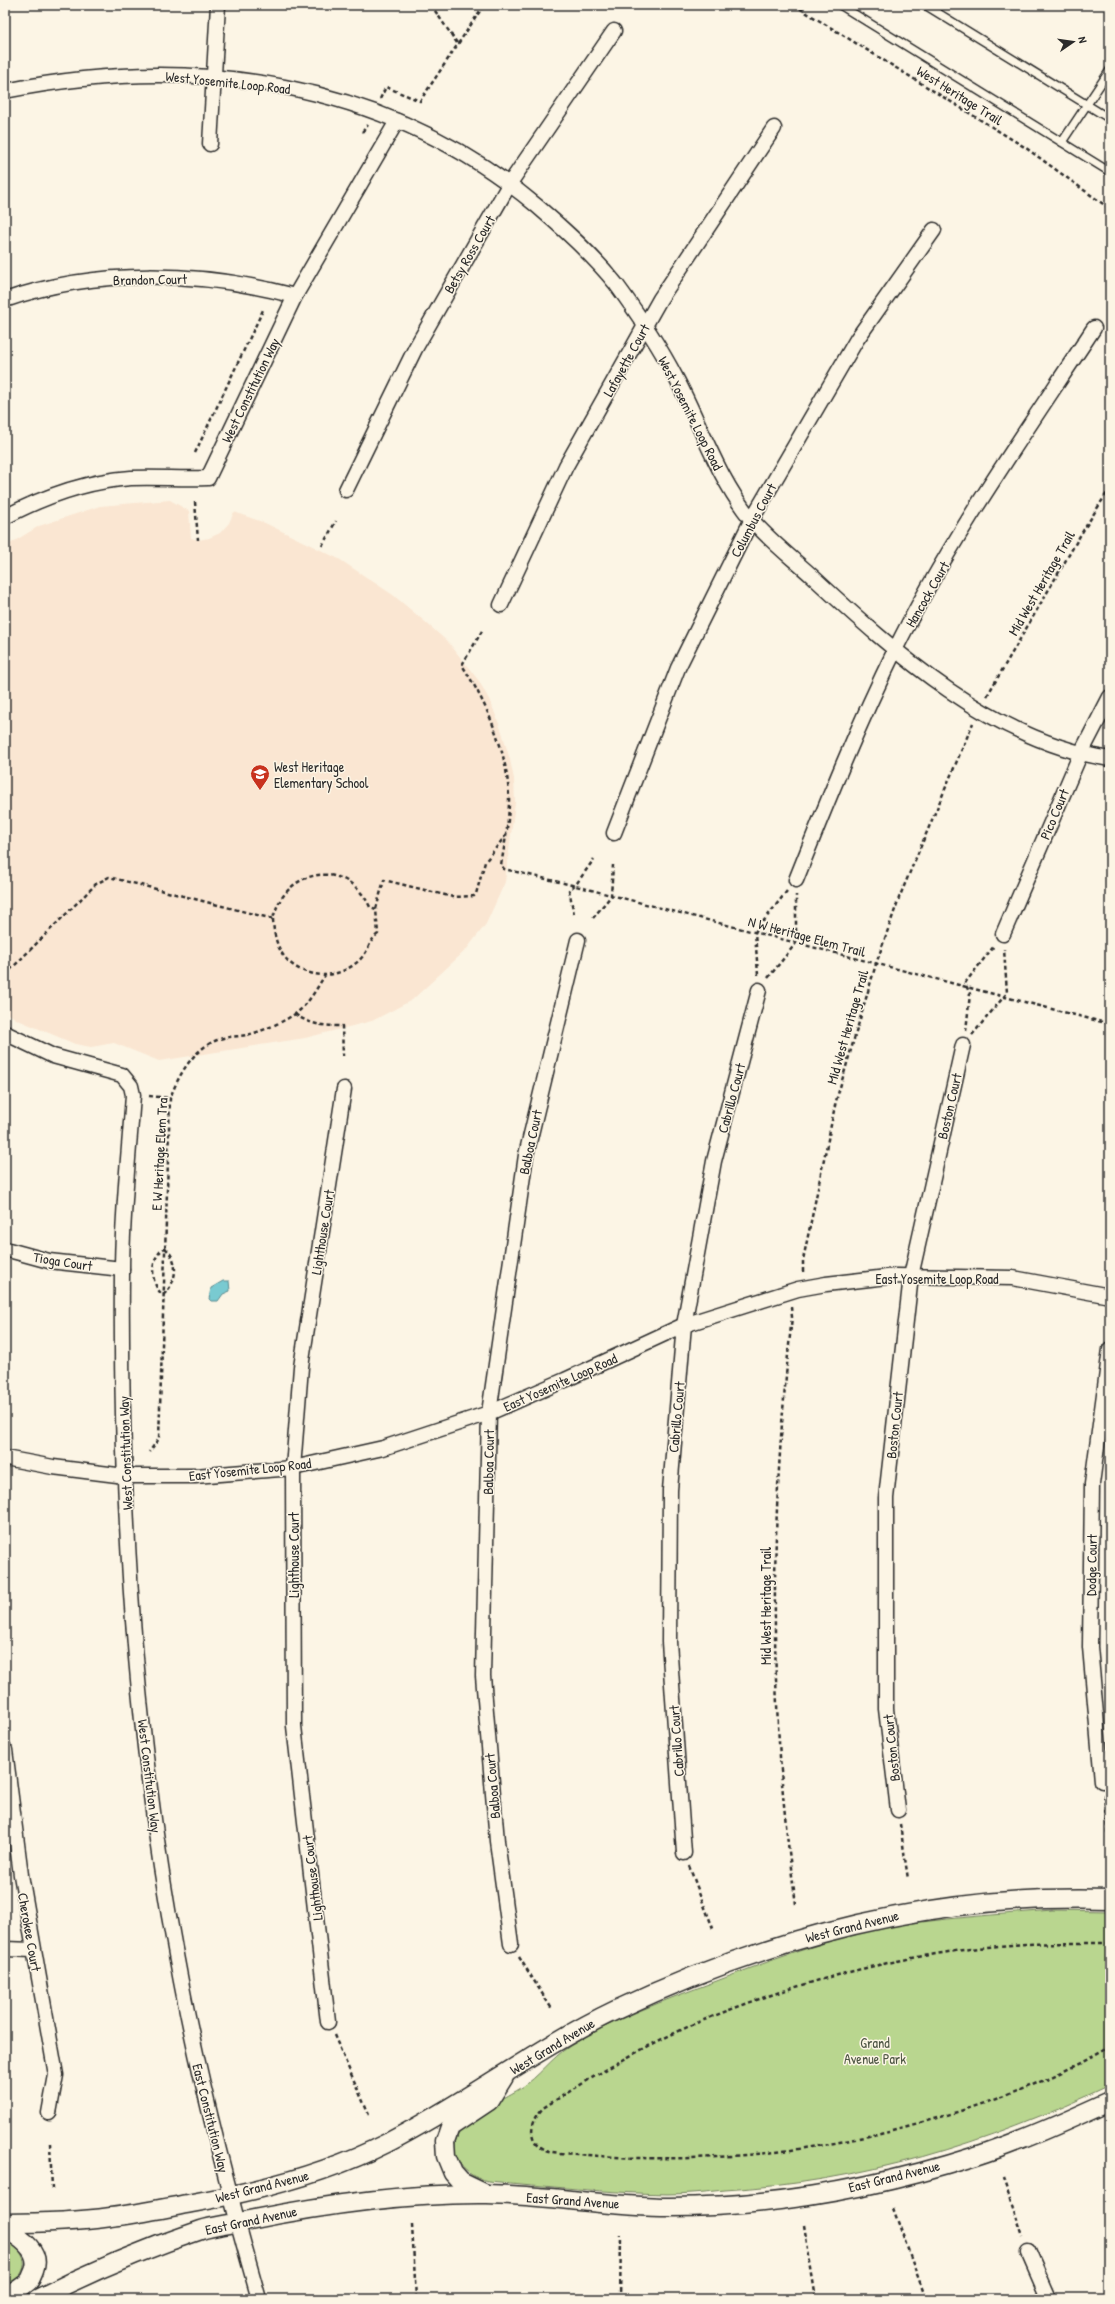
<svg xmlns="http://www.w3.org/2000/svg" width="1115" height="2304" viewBox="0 0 1115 2304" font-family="'Patrick Hand',sans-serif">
<rect width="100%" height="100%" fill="#fcf5e5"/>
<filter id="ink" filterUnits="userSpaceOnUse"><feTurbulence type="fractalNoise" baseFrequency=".025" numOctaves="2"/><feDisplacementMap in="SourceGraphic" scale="8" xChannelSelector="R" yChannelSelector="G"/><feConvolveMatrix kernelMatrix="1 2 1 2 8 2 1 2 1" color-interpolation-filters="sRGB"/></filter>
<g filter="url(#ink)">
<path fill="#fae6d2" d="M170,500L189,511L191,538L198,540L209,538L220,533L229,523L234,512L265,523L339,559L393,595L423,620L449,643L479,681L491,703L502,732L510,760L514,779L515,803L505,882L486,924L466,950L412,1000L372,1021L305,1038L159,1061L114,1043L91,1047L75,1044L18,1020L5,1012V547L39,526L100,506Z"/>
<g fill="#b9d68f" stroke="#72805d">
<path d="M1052,1910L1110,1911V2085C986,2144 862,2182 725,2190C706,2192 686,2194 667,2194C607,2193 547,2186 488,2181C474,2178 464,2172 457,2159C442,2126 499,2102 521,2088C539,2077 551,2058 570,2046C614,2019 665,2000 714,1982C777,1958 846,1932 913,1923C959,1917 1006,1914 1052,1910Z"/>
<path d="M5,2238C33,2258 28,2271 5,2292Z"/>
</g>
<path fill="#79cad1" stroke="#5a8a8f" d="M223,1281H229L230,1291L223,1294L218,1301H211L209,1299L211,1288Z"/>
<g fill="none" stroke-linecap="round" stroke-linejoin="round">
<defs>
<g id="service">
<path d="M840,5L1110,172"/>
<path d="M925,5L1110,119"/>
<path d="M1062,142L1110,70"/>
</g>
<g id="minor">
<path d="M5,91C193,53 387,80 537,206C565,230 593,255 616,284C638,314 659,345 676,378C701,425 717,477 751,519C769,540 792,558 812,576C896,654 993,741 1110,759"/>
<path d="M210,144L218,5"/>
<path d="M5,300C96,268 202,271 295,296"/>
<path d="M346,490L415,349L510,183L614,31"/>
<path d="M5,517C45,496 86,481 131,478C156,477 182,479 208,478L295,296L397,121"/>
<path d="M501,605L566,466L660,299L774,128"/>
<path d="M614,833L678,668L752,519L857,339L934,230"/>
<path d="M796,880C827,802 858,725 895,650C951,537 1025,433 1094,328"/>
<path d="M1003,934L1080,755L1110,697"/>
<path d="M5,1033L53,1056L122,1075L131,1086L133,1095C129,1154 122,1213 122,1272C120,1502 134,1734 177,1960C198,2075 227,2187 259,2299"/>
<path d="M5,1249L49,1261L122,1269"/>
<path d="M5,1458L53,1467L125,1476H195L293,1468L383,1448L489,1413L565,1380L684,1325L798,1289L826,1284L896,1276L1013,1278L1110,1296"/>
<path d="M5,1750L21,1875L56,2075L49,2113"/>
<path d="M1102,1781L1090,1647L1092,1484L1110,1349"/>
<path d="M898,1810L886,1709V1498L911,1276L963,1045"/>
<path d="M684,1853L669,1642L670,1490L682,1348L684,1325L714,1161L759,990"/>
<path d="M511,1944L497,1841L483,1676L489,1413L526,1155L578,940"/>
<path d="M5,1949L33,1950"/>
<path d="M328,2022L294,1726L293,1468L301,1367L344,1089"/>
<path d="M1028,2251L1049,2299"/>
</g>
<g id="tertiary">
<path d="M484,2193L461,2182L453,2173L446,2156L445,2141L450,2127L489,2101L504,2077"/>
<path d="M5,2223C40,2223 75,2222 111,2217C138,2214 165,2208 192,2203C259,2191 326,2174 387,2143C466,2103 536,2048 616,2010C772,1936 937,1893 1110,1899"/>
<path d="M5,2229C20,2237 42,2251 34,2271C32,2275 31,2280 28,2282C21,2288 12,2293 5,2299"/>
<path d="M37,2299C90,2272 144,2249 201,2230C213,2226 226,2225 239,2222C321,2205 403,2193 487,2194C548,2195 609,2207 670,2207C773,2207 879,2187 976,2156C1022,2141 1066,2121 1110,2101"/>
</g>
</defs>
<use href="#service" stroke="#2b2b2b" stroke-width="10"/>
<use href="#minor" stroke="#2b2b2b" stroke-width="17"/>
<use href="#tertiary" stroke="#2b2b2b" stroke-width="21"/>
<g stroke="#2b2b2b" stroke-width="2.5" stroke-dasharray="4 3" stroke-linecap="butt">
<path d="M431,5L457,43"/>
<path d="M794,5L1026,148L1110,209"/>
<path d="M380,99L386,87L420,101L484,5"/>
<path d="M362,132L368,125"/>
<path d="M195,453L263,310"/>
<path d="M195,502L198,540"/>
<path d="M322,546L336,521"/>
<path d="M482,631L462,665C487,704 508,752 509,799C509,821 505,843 501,865L504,869L572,885L1110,1024"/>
<path d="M987,696L1081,534L1110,488"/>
<path d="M376,909L384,880L453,897L474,896L476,894L485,862L506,835"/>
<path d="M574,914L569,890L577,883L594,859"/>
<path d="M593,918L611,896L613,865"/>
<path d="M273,919C274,952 290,974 325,975"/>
<path d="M5,975L96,884L109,877L273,919C285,867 347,858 370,907L376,909L378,934C371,939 370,945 366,952C357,966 341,974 325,975C317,988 308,1005 295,1014C281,1023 263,1031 247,1035C237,1037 226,1036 217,1040C192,1050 179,1075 170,1098L159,1439L149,1452"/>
<path d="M758,975L755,932L787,891"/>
<path d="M768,978L796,943V895"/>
<path d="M295,1014C310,1025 324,1026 342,1026L343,1056"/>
<path d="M966,1031L970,994L965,983L994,946"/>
<path d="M972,1035L1007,993L1004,949"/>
<path d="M149,1096L170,1098"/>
<path d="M165,1248C180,1261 177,1283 163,1295C150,1285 149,1257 165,1248Z"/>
<path d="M803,1272V1260L836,1101L876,964L899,898L973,723"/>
<path d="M791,1307L792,1317C770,1514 767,1708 796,1904"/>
<path d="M1104,1795L1110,1857"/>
<path d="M900,1824L908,1879"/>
<path d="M689,1866L714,1931"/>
<path d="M1110,1943C1082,1943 1054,1943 1026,1944C918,1950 804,1979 704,2020C648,2043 594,2076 543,2108C533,2119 526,2136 540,2147C549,2154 566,2153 577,2154C665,2163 763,2158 850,2140C937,2121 1033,2092 1110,2047"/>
<path d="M519,1957L552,2009"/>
<path d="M334,2035L369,2115"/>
<path d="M50,2143L52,2189"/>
<path d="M1003,2177L1023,2237"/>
<path d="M893,2208L926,2299"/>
<path d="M412,2225L416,2299"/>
<path d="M804,2225L816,2299"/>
<path d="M111,2296L112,2299"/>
<path d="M620,2299L621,2235"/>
</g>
<use href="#service" stroke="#fcf5e5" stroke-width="7"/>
<use href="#minor" stroke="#fcf5e5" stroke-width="14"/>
<use href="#tertiary" stroke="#fcf5e5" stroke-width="18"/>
</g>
</g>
<defs>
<symbol id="school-pin" viewBox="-11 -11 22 30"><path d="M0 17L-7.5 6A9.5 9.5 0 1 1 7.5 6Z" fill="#c8321e" stroke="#fcf5e5"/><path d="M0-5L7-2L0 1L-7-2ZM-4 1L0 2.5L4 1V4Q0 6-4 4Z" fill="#fff"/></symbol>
</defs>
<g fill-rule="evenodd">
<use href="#school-pin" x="249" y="763" width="22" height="30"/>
</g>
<g text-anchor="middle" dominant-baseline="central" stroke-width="3" stroke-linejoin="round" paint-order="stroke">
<g font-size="14" fill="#2b2b2b" stroke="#fcf5e5">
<text transform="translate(228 82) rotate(6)">West Yosemite Loop Road</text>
<text transform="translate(960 95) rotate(32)">West Heritage Trail</text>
<text transform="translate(469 254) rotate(-60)">Betsy Ross Court</text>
<text transform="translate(150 279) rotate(-1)">Brandon Court</text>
<text transform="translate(626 360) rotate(-61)">Lafayette Court</text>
<text transform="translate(250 390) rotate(-64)">West Constitution Way</text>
<text transform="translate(691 413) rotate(63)">West Yosemite Loop Road</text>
<text transform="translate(753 520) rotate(-62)">Columbus Court</text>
<text transform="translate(1041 583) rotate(-60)">Mid West Heritage Trail</text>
<text transform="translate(927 594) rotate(-60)">Hancock Court</text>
<text transform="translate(1054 814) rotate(-67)">Pico Court</text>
<text transform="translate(807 936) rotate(15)">N W Heritage Elem Trail</text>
<text transform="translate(847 1027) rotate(-74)">Mid West Heritage Trail</text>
<text transform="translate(731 1098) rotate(-75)">Cabrillo Court</text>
<text transform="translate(949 1106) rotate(-77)">Boston Court</text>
<text transform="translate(530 1142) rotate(-78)">Balboa Court</text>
<text transform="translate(159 1154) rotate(-87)">E W Heritage Elem Tra</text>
<text transform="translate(322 1232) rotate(-81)">Lighthouse Court</text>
<text transform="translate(63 1261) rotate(9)">Tioga Court</text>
<text x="937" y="1278">East Yosemite Loop Road</text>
<text transform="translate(560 1382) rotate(-24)">East Yosemite Loop Road</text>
<text transform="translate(676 1417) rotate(-85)">Cabrillo Court</text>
<text transform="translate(894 1425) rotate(-84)">Boston Court</text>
<text transform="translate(125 1453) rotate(-92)">West Constitution Way</text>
<text transform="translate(488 1462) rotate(-89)">Balboa Court</text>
<text transform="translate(250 1469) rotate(-6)">East Yosemite Loop Road</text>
<text transform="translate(293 1555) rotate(-90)">Lighthouse Court</text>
<text transform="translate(1091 1565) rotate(-89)">Dodge Court</text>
<text transform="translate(765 1606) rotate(-90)">Mid West Heritage Trail</text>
<text transform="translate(676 1741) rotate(-94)">Cabrillo Court</text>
<text transform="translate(891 1748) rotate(-96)">Boston Court</text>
<text transform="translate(150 1776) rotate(83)">West Constitution Way</text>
<text transform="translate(492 1786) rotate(-95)">Balboa Court</text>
<text transform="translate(312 1878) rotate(-97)">Lighthouse Court</text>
<text transform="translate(852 1926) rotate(-14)">West Grand Avenue</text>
<text transform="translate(30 1932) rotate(80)">Cherokee Court</text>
<text transform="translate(552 2046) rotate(-31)">West Grand Avenue</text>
<text transform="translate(211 2118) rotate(76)">East Constitution Way</text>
<text transform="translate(894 2176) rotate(-14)">East Grand Avenue</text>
<text transform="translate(262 2186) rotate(-14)">West Grand Avenue</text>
<text transform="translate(573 2200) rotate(4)">East Grand Avenue</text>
<text transform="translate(251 2220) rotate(-12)">East Grand Avenue</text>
</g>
<g font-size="14" fill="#2b2b2b" stroke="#fcf5e5" text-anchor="start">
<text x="274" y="766">West Heritage<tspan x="274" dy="16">Elementary School</tspan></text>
</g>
<g font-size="14" fill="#4e5644" stroke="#fcf5e5">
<text x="875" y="2042">Grand<tspan x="875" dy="16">Avenue Park</tspan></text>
</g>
</g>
<rect width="1115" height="2304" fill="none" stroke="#fcf5e5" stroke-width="20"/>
<rect x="10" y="10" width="1095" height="2284" fill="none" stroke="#2b2b2b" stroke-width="1.5" filter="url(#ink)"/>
<g transform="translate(1073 42) rotate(77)" stroke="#fcf5e5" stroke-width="3" paint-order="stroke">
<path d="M0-3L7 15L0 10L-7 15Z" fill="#2b2b2b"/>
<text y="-6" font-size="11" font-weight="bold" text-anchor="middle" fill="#2b2b2b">N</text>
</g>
</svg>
